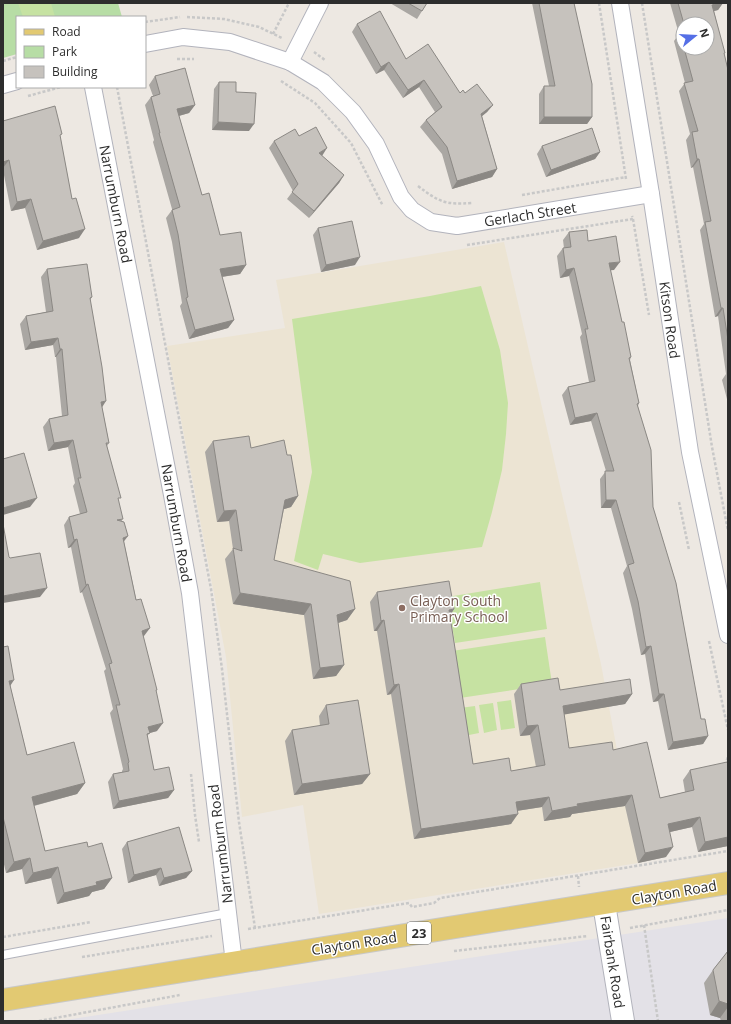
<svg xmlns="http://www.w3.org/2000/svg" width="731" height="1024" viewBox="0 0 731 1024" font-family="'Open Sans',sans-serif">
<rect width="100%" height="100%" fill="#ede8e2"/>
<path fill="#e3e1e7" d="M728,918V1021H59L645,931Z"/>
<path fill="#ece4d3" d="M504,242L601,664L638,863L319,914L303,805L242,817L226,657L167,346L285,328L276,280Z"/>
<path fill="#b7dda5" d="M3,3H118L122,17H17V54L3,58Z"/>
<g fill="#c6e2a2">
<path d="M18,3H51L55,17H23Z"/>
<path d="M481,286L500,350L508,403L506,434L502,470L492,512L482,547L360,563L323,554L318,570L294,561L312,472L292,319L430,296Z"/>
<path d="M540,582L547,629L455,643L447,597Z"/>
<path d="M545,637L552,684L460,698L452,651Z"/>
<path d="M511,700L515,728L501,730L497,702Z"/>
<path d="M493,703L497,730L484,733L479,705Z"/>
<path d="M475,706L479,733L464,736L460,708Z"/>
</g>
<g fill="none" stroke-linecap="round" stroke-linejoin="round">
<defs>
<path id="service" d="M3,955L228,913"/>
<g id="minor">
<path d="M620,3L651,194L690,452L728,635"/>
<path d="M145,44L183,37L230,42L290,62L323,82L353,112L376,144L401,197L412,210L431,222L457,226L651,194"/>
<path d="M290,62L320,3"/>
<path d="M3,85L17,81"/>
<path d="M93,87L172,495L190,593L234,963"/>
</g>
<path id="secondary" d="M604,904L623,1021"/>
<path id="primary" d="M3,1000L728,883"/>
</defs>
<use href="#service" stroke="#b2b3bc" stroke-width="10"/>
<use href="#minor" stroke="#b2b3bc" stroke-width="18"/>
<use href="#secondary" stroke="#b2b3bc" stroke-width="24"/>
<use href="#primary" stroke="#c8c8c8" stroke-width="24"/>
<g stroke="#c8c8c8" stroke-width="2.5" stroke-dasharray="3 2" stroke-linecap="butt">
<path d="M599,3L626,179"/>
<path d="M642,3L712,447L728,531"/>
<path d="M187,17L224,19L259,27L282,38"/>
<path d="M145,22L180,17"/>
<path d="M273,34L289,3"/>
<path d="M314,52L325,60"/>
<path d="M177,59H194"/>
<path d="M3,61L17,57"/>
<path d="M281,81L315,103L351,143L383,206"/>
<path d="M117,87L211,589L222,669L239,822L255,928"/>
<path d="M28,96L61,87"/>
<path d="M418,186C439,202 445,205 472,203"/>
<path d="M522,195L626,177"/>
<path d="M633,219L649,315"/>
<path d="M467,245L633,219L632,216"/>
<path d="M679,502L689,550"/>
<path d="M709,641L728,730"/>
<path d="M725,765L728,757"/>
<path d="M191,774L195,815L199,842"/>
<path d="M578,876L579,887"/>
<path d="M644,925L658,1021"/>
<path d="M630,928L728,910"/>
<path d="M248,929L409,903L412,907L434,903L440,898L728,851"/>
<path d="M3,937L91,922"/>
<path d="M454,951L588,936"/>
<path d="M82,957L212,936"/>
<path d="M39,1021L180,995"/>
</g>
<use href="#service" stroke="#fff" stroke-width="8"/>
<use href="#minor" stroke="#fff" stroke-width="16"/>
<use href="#secondary" stroke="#fff" stroke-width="22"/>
<use href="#primary" stroke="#e2c972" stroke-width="22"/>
</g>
<g fill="#aaa7a3" fill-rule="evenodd">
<path d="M390,3H427L417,19Z"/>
<path d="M532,3H574L592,117L587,124H539V94L544,86H549Z"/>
<path d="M670,3H723L718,10L714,11L728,70V403L722,380L726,374L718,316L715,317L700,230L704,224L693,167L691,168L686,140L690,134L679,91L685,83L674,41L679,34ZM683,24H707V48H683Z"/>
<path d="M357,24L406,59L460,93H465L493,105L487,112L482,116L497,169L492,177L452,189L442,154L420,127L426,120L435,112L419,87L403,98L384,70L376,74L352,32Z"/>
<path d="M155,76L195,105L189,113L179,116L202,195L220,235L246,265L240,274L222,277L234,320L228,328L189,339L180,306L182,303L172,242L166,218L172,210V209L153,142L154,140L145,105L151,97L153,96L149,85Z"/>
<path d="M219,82L249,131L212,130L214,89Z"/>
<path d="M3,121L60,137L79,238L37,250L25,208L11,211L3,170Z"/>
<path d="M299,136L344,175L339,183L309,218L287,199L293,191L269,148L274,141Z"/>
<path d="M542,146L600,152L595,159L546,177L537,154Z"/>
<path d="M318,228L355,265L321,272L313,235Z"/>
<path d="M569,232L588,241L614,270H610L622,322L631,357L630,360L639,403L638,406L653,507L701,719L708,736L703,744L668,750L658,701L653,702L645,654L641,655L632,609L623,573L627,566L611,508H601L600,479L606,471L591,421L570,425L562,395L568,387L589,382L580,337L582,334L569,276L560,278L557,256L563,248H564L563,240Z"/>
<path d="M47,269L92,297L90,300L102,407L109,443L107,446L122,521L124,542L144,636H143L156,692L157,731L150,733L147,736L154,770L174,790L168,798L113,809L108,782L113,774L122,772V771L123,769L110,713L113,709L104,671L106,669L82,592L80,593L71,547L68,548L64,525L69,517L80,514L73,486L75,483L68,447L48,451L43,427L49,419L62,416L56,357H55L53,345L25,350L20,324L26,316L46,312L41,277Z"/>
<path d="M213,441L287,455L298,496L291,507L284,509L274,560L355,609L347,620L338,623L344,665L336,676L313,679L304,615L233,604L225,559L233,549L229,521L217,522L205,452Z"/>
<path d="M377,592L454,609L450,616L473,764L511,771L536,767L530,735L520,736L514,694L521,684L560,690L632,694L625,704L564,714L569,748L613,750L660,798L685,792L683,780L690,770L728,765V846L698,852L692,827L670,832L666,857L638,863L625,806L572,814L570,817L544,821L542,807L517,811L511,824L414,839L391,694L387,695L377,631H374L370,602Z"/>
<path d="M3,647L10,685L27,755L85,783L77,794L34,806L45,851L88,847L112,878L104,889L92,892L89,896L57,904L51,878L25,884L22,869L6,873L3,860Z"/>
<path d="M326,705L370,774L362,784L294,795L285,741L292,730L320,726L319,716Z"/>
<path d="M127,842L192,871L186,878L159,886L156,875L128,883L122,849Z"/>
<path d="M728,951V1021H721L720,1018L710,1015L704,983L713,970Z"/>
</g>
<g fill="#8b8884">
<path d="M719,3H723L718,10L706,13L712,5Z"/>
<path d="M389,62L384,70L376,74L381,67Z"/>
<path d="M424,80L419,87L403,98L408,90Z"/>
<path d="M195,105L189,113L171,118L177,109Z"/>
<path d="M493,105L487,112L476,121L481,114Z"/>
<path d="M544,117H592L587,124H539Z"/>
<path d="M218,122L254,124L249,131L212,130Z"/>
<path d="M327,148L322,156L319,153Z"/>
<path d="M600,152L595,159L546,177L551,170Z"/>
<path d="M697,159H699L693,167L691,168Z"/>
<path d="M9,160L3,168V162Z"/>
<path d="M497,169L492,177L452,189L457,181Z"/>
<path d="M344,175L339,183L309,218L314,211Z"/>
<path d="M31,199L25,208L11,211L17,202Z"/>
<path d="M85,229L79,238L37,250L43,241Z"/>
<path d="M360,257L355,265L321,272L326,265Z"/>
<path d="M620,262L614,270L603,271L609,263Z"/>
<path d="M246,265L240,274L214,278L220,269Z"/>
<path d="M574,268L569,276L560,278L566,270Z"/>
<path d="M721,308H723L718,316L715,317Z"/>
<path d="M234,320L228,328L189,339L195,330Z"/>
<path d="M58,338L53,345L25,350L31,342Z"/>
<path d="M60,349H62L56,357H55Z"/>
<path d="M106,401L101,409V402Z"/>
<path d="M597,413L591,421L570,425L575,418Z"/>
<path d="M73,440L68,447L48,451L54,443Z"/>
<path d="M298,496L291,507L278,511L285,500Z"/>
<path d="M37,498L30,507L3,515V508Z"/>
<path d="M606,500H616L611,508H601Z"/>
<path d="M236,510L229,521L217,522L224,511Z"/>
<path d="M128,536L122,544L123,538Z"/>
<path d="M77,539L71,547L68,548L74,540Z"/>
<path d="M88,584L82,592L80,593L86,585Z"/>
<path d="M47,588L40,597L3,603V596Z"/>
<path d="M240,593L311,604L304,615L233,604Z"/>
<path d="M355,609L347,620L329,626L337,615Z"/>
<path d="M454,609L447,620L449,610Z"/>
<path d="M384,620L377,631H374L381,621Z"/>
<path d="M150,628L144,636L136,639L142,631Z"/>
<path d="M651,646L645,654L641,655L646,647Z"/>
<path d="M344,665L336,676L313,679L320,668Z"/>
<path d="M14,680L7,691L9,681Z"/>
<path d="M399,684L391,694L387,695L394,685Z"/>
<path d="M632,694L625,704L556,716L563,706Z"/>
<path d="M659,694H664L658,701L653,702Z"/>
<path d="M163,723L157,731L142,735L148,727Z"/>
<path d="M538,725L530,735L520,736L527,726Z"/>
<path d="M708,736L703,744L668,750L673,742Z"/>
<path d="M370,774L362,784L294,795L302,784Z"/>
<path d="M85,783L77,794L25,808L32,797Z"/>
<path d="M174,790L168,798L113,809L119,801Z"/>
<path d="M632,795L625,806L572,814L570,817L544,821L552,811L577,804Z"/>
<path d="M549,797L542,807L509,812L516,802Z"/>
<path d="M518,814L511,824L414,839L421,829Z"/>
<path d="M700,817L692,827L661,834L668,824Z"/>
<path d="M728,837V846L698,852L705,842Z"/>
<path d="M673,847L666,857L638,863L645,853Z"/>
<path d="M30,858L22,869L6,873L14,862Z"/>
<path d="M58,867L51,878L25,884L33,873Z"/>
<path d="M161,868L156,875L128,883L134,875Z"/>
<path d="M192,871L186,878L159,886L164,878Z"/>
<path d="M112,878L104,889L92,892L89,896L57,904L64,893L96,882Z"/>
<path d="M719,1001L728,1004V1007L720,1018L710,1015Z"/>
</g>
<g fill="#c6c2bd" stroke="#8b8884">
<path d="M408,3H427L422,11Z"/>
<path d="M539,3H574L592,84V117H544V86H555Z"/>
<path d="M678,3H719L712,5L725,53H724L728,70V340L723,308H721L705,222L711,221L699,159H697L692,132L698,131L684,83L693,81L684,48H707V24H684Z"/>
<path d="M380,11L406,59L428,44L460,93L463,90L465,93L477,84L493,105L481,114L497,169L457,181L447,147L426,120L442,107L424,80L408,90L389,62L381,67L357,24Z"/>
<path d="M683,32V46L679,33Z"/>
<path d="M185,68L195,105L177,109L202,195L209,193L220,235L241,232L246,265L220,269L234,320L195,330L186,298L188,297L178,234L172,210L180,207L159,133H160L151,97L160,94L155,76Z"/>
<path d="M219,82H236V92L256,93L254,124L218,122Z"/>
<path d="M55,106L62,134L60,135L72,199L76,198L85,229L43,241L31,199L17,202L9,160L3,162V121Z"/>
<path d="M316,127L327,148L319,153L344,175L314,211L292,192L298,184L274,141L295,129L299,136Z"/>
<path d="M592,128L600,152L551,170L542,146Z"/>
<path d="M352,221L360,257L326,265L318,228Z"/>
<path d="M587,230L588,241L616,236L620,262L609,263L622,322H624L631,357L629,358L639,403L637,404L651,450L653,507L676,583L701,719H705L708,736L673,742L664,694H659L651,646L646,647L638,601L628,565L634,563L616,500H606L605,471H614L597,413L575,418L568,387L595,381L585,329H588L574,268L566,270L563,248L571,247L569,232Z"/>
<path d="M87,264L92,297L90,298L102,367L106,401L101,402L109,443H106L121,498H118L123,519L117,520L124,522L128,536L123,538L136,600L141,599L150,628L142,631L157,690H156L163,723L148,727L150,733L147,734L154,770L169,767L174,790L119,801L113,774L129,771L128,763L129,762L116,705H120L109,664L112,663L88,584L86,585L77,539L74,540L69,517L87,512L78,478H81L73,440L54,443L49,419L68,415L62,349H60L58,338L31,342L26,316L53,311L47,269Z"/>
<path d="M249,436L251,448L284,440L287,455H291L298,496L285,500L274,560L350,581L355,609L337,615L344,665L320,668L311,604L240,593L233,548L242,551L236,510L224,511L213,441Z"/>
<path d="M24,453L37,498L3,508V458V459Z"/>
<path d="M3,524L9,557L10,558L40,553L47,588L3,596Z"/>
<path d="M449,581L454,609L449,610L473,764L509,758L511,771L545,765L538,725L527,726L521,684L558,678L560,690L630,679L632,694L563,706L569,748L612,742L613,750L647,742L660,798L694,790L690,770L727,762L728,765V837L705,842L700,817L668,824L673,847L645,853L632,795L577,804L578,806L552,811L549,797L516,802L518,814L421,829L399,684L394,685L384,620L381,621L377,592Z"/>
<path d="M8,646L14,680L9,681L27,755L74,742L85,783L32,797L45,851L87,842L88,847L102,843L112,878L96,882L97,885L64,893L58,867L33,873L30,858L14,862L3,817V647Z"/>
<path d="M358,700L370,774L302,784L292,730L329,724L326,705Z"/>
<path d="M179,827L192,871L164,878L161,868L134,875L127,842Z"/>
<path d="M728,951V1004L719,1001L713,970Z"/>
</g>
<circle fill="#8d6e63" stroke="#fff" stroke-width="1.5" cx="402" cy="608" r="4"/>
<g text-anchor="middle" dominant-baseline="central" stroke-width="3" stroke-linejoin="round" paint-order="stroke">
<rect fill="#fff" stroke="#6c6c6c" stroke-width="1" x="407" y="922" width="24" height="22" rx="3"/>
<g font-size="13" font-weight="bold" fill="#2d2d2d">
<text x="419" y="933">23</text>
</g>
<g font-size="14" fill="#2d2d2d" stroke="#fff">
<text transform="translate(116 204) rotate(79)">Narrumburn Road</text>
<text transform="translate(530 214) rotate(-9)">Gerlach Street</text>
<text transform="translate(670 320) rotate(82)">Kitson Road</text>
<text transform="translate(177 523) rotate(80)">Narrumburn Road</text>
<text transform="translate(220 844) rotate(-97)">Narrumburn Road</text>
<text transform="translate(674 892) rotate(-10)">Clayton Road</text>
<text transform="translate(354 943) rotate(-9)">Clayton Road</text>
<text transform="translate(613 962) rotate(81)">Fairbank Road</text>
</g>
<g font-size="14" fill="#785e54" stroke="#fff" text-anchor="start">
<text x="410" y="600">Clayton South<tspan x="410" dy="16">Primary School</tspan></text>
</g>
</g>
<rect width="731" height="1024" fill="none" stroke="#2d2d2d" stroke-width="8"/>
<rect x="16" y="16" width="130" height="72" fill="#ffffff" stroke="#ababab"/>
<rect x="24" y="29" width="20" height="6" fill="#e2c972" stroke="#ababab"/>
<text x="52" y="36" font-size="12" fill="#2d2d2d">Road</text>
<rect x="24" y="46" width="20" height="12" fill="#b7dda5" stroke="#ababab"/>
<text x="52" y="56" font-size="12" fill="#2d2d2d">Park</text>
<rect x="24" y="66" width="20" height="12" fill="#c6c2bd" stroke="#ababab"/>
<text x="52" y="76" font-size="12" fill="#2d2d2d">Building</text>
<g transform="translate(695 36) rotate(72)"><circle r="19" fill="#ffffff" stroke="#ababab"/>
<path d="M0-3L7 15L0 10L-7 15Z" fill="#556fe6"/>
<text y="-6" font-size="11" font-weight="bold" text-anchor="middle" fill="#2d2d2d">N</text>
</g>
</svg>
